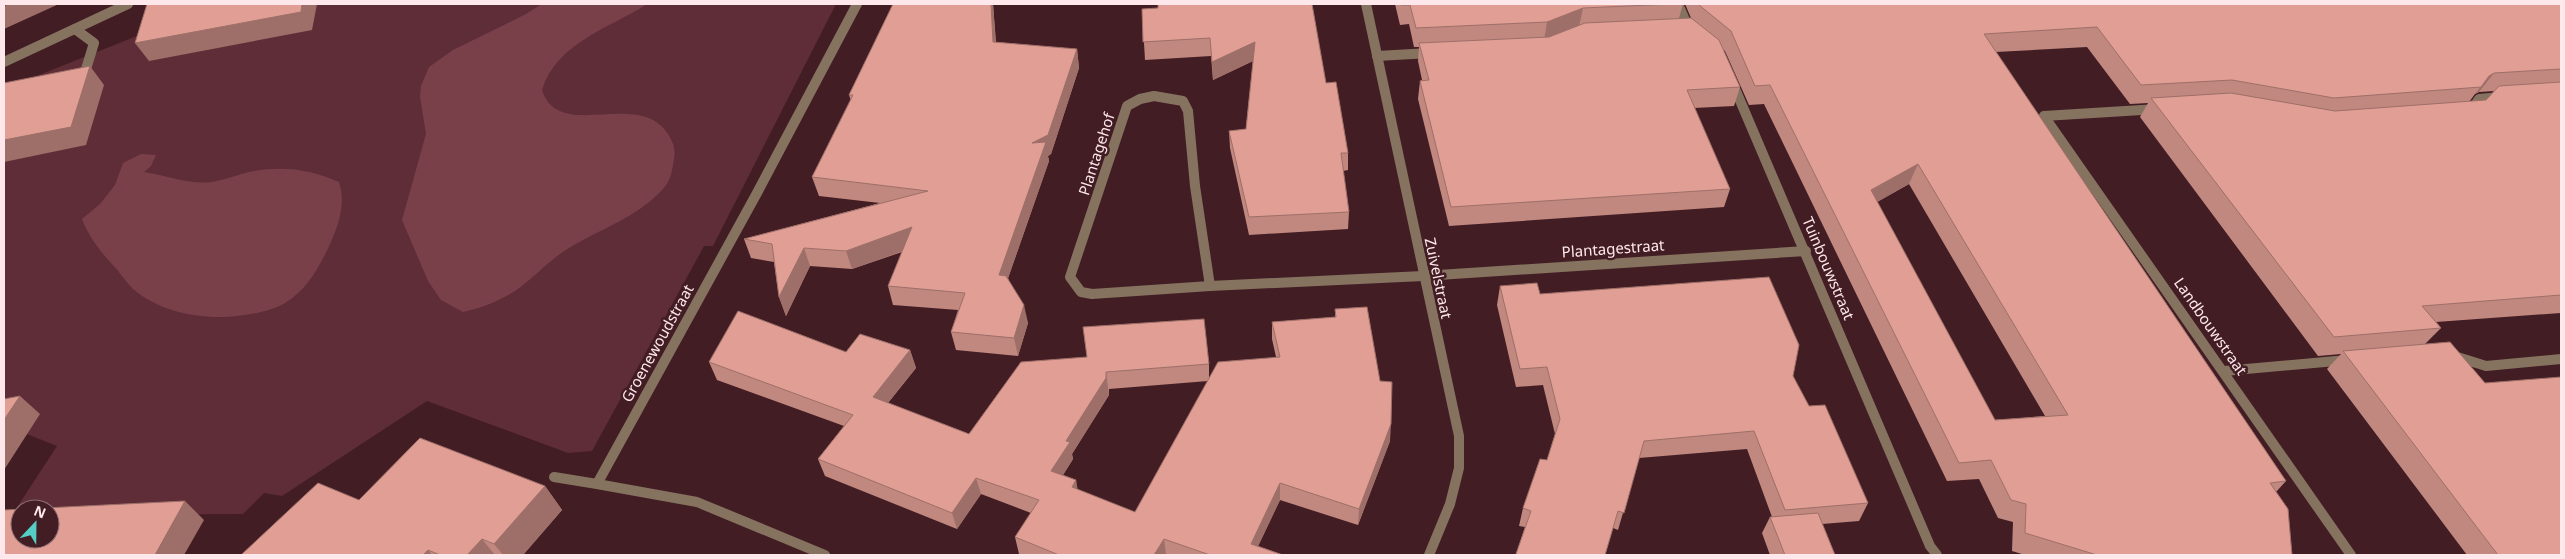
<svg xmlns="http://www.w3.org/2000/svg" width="2565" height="559" viewBox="0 0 2565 559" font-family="'Noto Sans',sans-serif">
<rect width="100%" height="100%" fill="#431d24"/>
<path fill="#5f2d37" d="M217,4H836L713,246H704L592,451L568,453L427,401L282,496L264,493L243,514L50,515V509H20L12,515L57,446L4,425V89Z"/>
<g fill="#79404a">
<path d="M542,4H647C610,28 556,43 542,90C559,143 638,88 668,134C673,142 676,149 674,159C672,171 671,181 662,190C636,218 600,229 569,248C549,260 534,278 515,291C499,301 482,308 463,312L441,300L428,281L402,220L426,134L420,97L421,86L429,67L453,50L526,14Z"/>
<path d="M141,154L156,155L151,166L144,172C165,175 190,185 212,182C223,180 234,176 245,173C278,165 308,168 339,182C346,203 339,224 330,244C320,266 307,290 285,303C273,310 258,313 245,315C208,321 162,314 133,289C125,281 119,271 111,263C99,250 88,235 82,219L100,204L115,185L123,163Z"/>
</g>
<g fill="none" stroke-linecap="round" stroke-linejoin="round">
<g stroke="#857360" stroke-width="10">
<path d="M1366,4L1459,436V468L1450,504L1429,555"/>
<path d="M1678,4L1689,29"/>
<path d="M75,29L94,43L83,79"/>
<path d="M1377,56L1430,53"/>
<path d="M4,62L128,4"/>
<path d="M1733,84L1930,546L1937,555"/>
<path d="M1154,96L1183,101L1188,111L1195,186L1210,286L1092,294L1081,292L1070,277L1127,106L1140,99Z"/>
<path d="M2470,112L2479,99L2501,97"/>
<path d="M2044,116L2351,555"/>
<path d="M2044,116L2158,109"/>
<path d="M1210,286L1423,276L1806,251"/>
<path d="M2451,355L2486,366L2561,359"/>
<path d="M2224,371L2347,360"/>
<path d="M554,477L597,484"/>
<path d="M825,555L697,502L597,484L757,193L857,4"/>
</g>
</g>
<g fill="#c1887f" fill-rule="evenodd">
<path d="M893,4H993L996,42L1077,49L1079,68L1051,154L1048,156L1049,161L1008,278L1028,323L1018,356L956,350L951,332L958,310L893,305L888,286L902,252L852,269L810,266L786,316L779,297L774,262L751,258L744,239L880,203L819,196L812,177L851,101L849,95Z"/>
<path d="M1395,4H1683L1679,18H1691L1685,4H2561V313L2436,322L2441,328L2425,344L2561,555H2467L2327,369L2341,354L2318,356L2140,117L2148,103L2130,104L2087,47L1996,52L2286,481L2276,492L2292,555H2025L2012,551L2013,522L1998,518L1979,479L1947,481L1764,104L1749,105L1725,51L1722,49L1740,87L1734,106L1694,108L1730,189L1724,207L1449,226L1418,99L1420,81L1422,80L1418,61L1419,47H1414L1409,24L1400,25ZM2494,91L2486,100L2469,102L2475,94L2479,92ZM1909,184L2045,416L1995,420L1877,202Z"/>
<path d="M1142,9L1326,83L1348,153V170L1343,171L1349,212L1348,229L1249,235L1230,148L1229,131L1246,129L1253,61L1213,80L1211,56L1145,60Z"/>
<path d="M1500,286L1540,294L1793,376L1809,406L1868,503L1859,521L1822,524L1835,555H1770L1762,533L1770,517H1772L1747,449L1639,458L1618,530L1613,528L1605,555H1516L1525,527L1519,526L1523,508L1547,460L1555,434L1543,385L1516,387L1497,305Z"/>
<path d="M1335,309L1390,441L1358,525L1280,500L1258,546L1283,555H1023L1019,554L1015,537L1031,513L981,494L957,529L825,476L818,459L844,426L717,380L709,362L846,352L910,350L916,368L888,403L969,434L1021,362L1209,364V378L1276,357L1272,339V322L1335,317ZM1208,381L1135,512L1077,490L1076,480L1063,475L1073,459L1072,454L1109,395V389Z"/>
<path d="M545,486L562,510L523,555H241L359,500Z"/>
</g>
<g fill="#9d6f68">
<path d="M9,4H59L4,29V6Z"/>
<path d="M302,4H317L312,30L149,61L135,43Z"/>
<path d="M991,4H993L997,60L993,42Z"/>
<path d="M1583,8L1579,27L1544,41L1547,22Z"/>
<path d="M1255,42V60L1213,80L1212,62Z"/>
<path d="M1077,49L1079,68L1051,154L1048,156L1049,161L1003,293L999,275L1032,143Z"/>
<path d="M90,66L104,85L86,145L4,162V140Z"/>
<path d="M2494,73L2479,92L2475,94L2489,76Z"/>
<path d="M1918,164L1909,184L1863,210L1871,190Z"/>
<path d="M912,227L917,246L852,269L846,251Z"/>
<path d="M804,248L810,266L786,316L779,297Z"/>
<path d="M1024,305L1028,323L1018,356L1014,338Z"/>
<path d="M910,350L916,368L879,414L873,397Z"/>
<path d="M1106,372L1109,395L1072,454L1073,459L1055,488L1051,471L1066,441Z"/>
<path d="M20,396L40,414L4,470V420Z"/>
<path d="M1391,424L1390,441L1358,525L1359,509Z"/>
<path d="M976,478L981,494L957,529L952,513Z"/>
<path d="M1076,480L1079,497L1072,487Z"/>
<path d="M1280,483V500L1254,555L1251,544Z"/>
<path d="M545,486L562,510L523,555H503L494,544Z"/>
<path d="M185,501L204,520L184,555H155Z"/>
<path d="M482,539L495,555H467Z"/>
<path d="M1164,539L1166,555H1154Z"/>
<path d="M428,550L432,555H423Z"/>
</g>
<g fill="#e09e94" stroke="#9d6f68" fill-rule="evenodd">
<path d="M147,4H302L301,12L135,43Z"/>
<path d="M893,4H991L993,42L1077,49L1048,135L1032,143L1046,142L999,275L1006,276L1024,305L1014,338L951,332L965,293L888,286L912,227L846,251L804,248L779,297L772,244L744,239L928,191L812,177L853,95H849Z"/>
<path d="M1158,4H1312L1326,83L1336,82L1348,153H1341L1349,212L1249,217L1229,131L1246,129L1255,42L1212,62L1210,38L1143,42L1142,9L1158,8Z"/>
<path d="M1401,4H1672L1583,8L1547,22L1416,28L1410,5H1401Z"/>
<path d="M1698,4H2561V69L2494,73L2489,76L2481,87L2334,98L2232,80L2141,85L2097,27L1984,34L2286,481L2270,483L2288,509L2292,555H2097L2025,533L2026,504L2011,500L1991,460L1959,463L1770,85L1755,86L1731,31L1699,5ZM1918,164L2068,415L1995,420L1871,190Z"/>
<path d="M1691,18L1719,40L1740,87L1687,90L1730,189L1451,207L1420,81L1429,80L1419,43L1549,37L1585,23Z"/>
<path d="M90,66L71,127L4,140V83Z"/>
<path d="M2561,82V295L2422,306L2441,328L2334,337L2151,98L2231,93L2335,111L2486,100L2499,86Z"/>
<path d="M1769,277L1799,345L1793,376L1809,406L1825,405L1868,503L1785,510L1754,431L1644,441L1624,513L1618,511L1605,555H1520L1516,554L1531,511L1523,508L1540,459L1547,460L1560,419L1547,367L1520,369L1500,286L1537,283L1540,294Z"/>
<path d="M1367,307L1380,381L1392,382L1391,424L1359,509L1280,483L1251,544L1283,555H1210L1164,539L1154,555H1059L1015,537L1039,500L976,478L952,513L818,459L853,415L709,362L738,311L846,352L860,334L910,350L873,397L969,434L1021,362L1087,357L1083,327L1204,319L1209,364L1106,372V378L1066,441L1070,442L1051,471L1076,480L1072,487L1135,512L1218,362L1280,357L1272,322L1336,317L1335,309Z"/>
<path d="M2450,342L2485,383L2561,377V555H2498L2343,351Z"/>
<path d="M20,396L4,420V399Z"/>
<path d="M420,438L545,486L494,544L482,539L467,555H440L428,550L423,555H241L318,483L359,500Z"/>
<path d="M185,501L155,555H4V510ZM20,509H50V539H20Z"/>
<path d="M1818,513L1835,555H1785L1770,517Z"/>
</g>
<g text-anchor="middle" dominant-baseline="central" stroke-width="5" stroke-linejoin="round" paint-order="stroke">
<g font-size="15" fill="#fee8eb" stroke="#431d24">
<text transform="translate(1096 154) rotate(-72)">Plantagehof</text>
<text transform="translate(1613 248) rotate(-4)">Plantagestraat</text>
<text transform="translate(1829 268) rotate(67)">Tuinbouwstraat</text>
<text transform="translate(1439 278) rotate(78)">Zuivelstraat</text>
<text transform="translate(2211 326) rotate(55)">Landbouwstraat</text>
<text transform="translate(657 343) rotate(-61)">Groenewoudstraat</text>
</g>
</g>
<rect width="2565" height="559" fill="none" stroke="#fee8eb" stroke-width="10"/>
<g transform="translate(35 524) rotate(22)"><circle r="24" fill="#431d24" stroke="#8e6e74"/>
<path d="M0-4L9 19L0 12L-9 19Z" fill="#55cec5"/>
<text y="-8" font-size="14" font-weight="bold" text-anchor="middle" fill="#fee8eb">N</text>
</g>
</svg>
